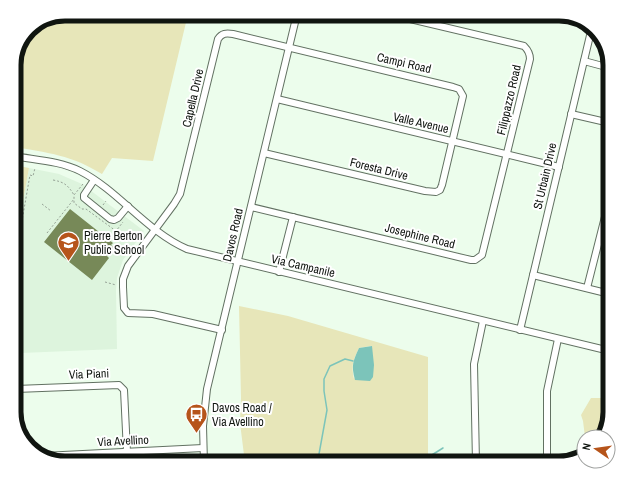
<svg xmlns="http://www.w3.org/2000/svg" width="624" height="477" viewBox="0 0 624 477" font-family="'Archivo Narrow',sans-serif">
<rect width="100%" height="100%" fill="#ecfdec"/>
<path fill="#ddf4dd" d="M29,168L59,174L82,184L144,231L123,260L117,278L116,290L117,349L21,353L16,240Z"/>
<g fill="#e7e6b9" fill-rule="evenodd">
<path d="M65,14H188L153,161L112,158L102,174C71,155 49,153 14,147V61L31,27Z"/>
<path d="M14,165L29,168L16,240L19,318L14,319Z"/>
<path d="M239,306L288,316L428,357V463H245L240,423L241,398ZM371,346L372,347L354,379C351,365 353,361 359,348Z"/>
<path d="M591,398H610V413L602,437H585L583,421L581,415Z"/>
</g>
<path fill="#7cc4ba" d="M372,346L374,365L373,377L370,381L355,380C351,365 353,361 359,348Z"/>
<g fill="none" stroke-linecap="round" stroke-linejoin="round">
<g stroke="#7cc4ba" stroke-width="1.5">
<path d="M320,463L319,454L327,410L324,391V379L330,366L345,359L353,361"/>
<path d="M419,463L443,448"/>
</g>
</g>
<path fill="#778958" d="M70,209L113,243L111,245L114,248L107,256L109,258L92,280L44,242Z"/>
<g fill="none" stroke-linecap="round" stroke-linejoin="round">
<defs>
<g id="minor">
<path d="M584,61L610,68"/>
<path d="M277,99L559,167"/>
<path d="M571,114L610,123"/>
<path d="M14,156C36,160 60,161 80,171C119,191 146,231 187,249L610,351"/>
<path d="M94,180L84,195V198L110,219L114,220L118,218L128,206"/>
<path d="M251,207L471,260H475L482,255L530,59C530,53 528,50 524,46L389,14"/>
<path d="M279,272L293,217"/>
<path d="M533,275L610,294"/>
<path d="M587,288L610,197"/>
<path d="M222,330L153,314L128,313L124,308L123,287V279L128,266L174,204L180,194L218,39C222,33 226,33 233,34L453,87L459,89L463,96L442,185L440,190L436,192L425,191L264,153"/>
<path d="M520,330L592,27"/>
<path d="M14,361L17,421"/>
<path d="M16,389L119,385L124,390L127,452"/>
<path d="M43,456L203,448"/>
<path d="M204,463L203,426L207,389L297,14"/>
<path d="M476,463L474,364L483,321"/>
<path d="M547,463V391L558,339"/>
</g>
</defs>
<use href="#minor" stroke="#627162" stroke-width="8"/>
<g stroke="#95a195" stroke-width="1" stroke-dasharray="2 2" stroke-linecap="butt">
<path d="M53,180C64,182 68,185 74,195"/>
<path d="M83,184L74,195V203L82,209H86L116,231L123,222"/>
<path d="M42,204L51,211"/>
<path d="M103,205L106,201"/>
<path d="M14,213L17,196L16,165"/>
<path d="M47,233L74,199"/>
<path d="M19,238L30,175L33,176L35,168"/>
<path d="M105,282L116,285"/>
</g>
<use href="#minor" stroke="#fff" stroke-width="6"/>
</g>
<defs>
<symbol id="school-pin" viewBox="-11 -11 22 30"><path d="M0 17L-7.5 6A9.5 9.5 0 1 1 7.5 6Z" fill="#b6541a" stroke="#fff"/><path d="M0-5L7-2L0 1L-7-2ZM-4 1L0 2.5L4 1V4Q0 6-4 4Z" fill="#fff"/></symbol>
<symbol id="bus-pin" viewBox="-11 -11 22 30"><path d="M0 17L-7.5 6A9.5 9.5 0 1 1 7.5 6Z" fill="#b6541a" stroke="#fff"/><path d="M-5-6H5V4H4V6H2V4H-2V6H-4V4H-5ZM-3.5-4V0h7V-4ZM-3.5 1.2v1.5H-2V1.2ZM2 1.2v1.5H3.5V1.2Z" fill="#fff"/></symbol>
</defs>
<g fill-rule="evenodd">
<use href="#school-pin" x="56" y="230" width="25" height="34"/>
<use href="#bus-pin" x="184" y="402" width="25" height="34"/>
</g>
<g text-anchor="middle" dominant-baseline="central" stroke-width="4" stroke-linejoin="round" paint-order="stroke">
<g font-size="12" fill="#101510" stroke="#fff">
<text transform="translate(404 63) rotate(13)">Campi Road</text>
<text transform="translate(193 98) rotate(-77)">Capella Drive</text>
<text transform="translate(509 100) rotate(-77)">Filippazzo Road</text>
<text transform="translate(421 123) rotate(13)">Valle Avenue</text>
<text transform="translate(379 169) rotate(14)">Foresta Drive</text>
<text transform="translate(545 176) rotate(-77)">St Urbain Drive</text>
<text transform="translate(233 235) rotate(-77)">Davos Road</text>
<text transform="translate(420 236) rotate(14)">Josephine Road</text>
<text transform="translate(303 266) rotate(13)">Via Campanile</text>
<text transform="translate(89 374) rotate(-2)">Via Piani</text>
<text transform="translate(123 441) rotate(-3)">Via Avellino</text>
</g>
<g font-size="12" fill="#101510" stroke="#fff" text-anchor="start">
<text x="84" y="236">Pierre Berton<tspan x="84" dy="14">Public School</tspan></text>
<text x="212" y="408">Davos Road /<tspan x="212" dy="14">Via Avellino</tspan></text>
</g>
</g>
<path d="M0 0H624V477H0ZM65 21H559A44 44 0 0 1 603 65V412A44 44 0 0 1 559 456H65A44 44 0 0 1 21 412V65A44 44 0 0 1 65 21Z" fill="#fff" fill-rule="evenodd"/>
<path fill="none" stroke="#101510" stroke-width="5" d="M65 21H559A44 44 0 0 1 603 65V412A44 44 0 0 1 559 456H65A44 44 0 0 1 21 412V65A44 44 0 0 1 65 21Z"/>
<g transform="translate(596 449) rotate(283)"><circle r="19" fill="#ffffff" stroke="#9fa19f"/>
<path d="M0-3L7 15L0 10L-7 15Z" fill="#b6541a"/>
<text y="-6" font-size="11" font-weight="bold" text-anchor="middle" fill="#101510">N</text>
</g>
</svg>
